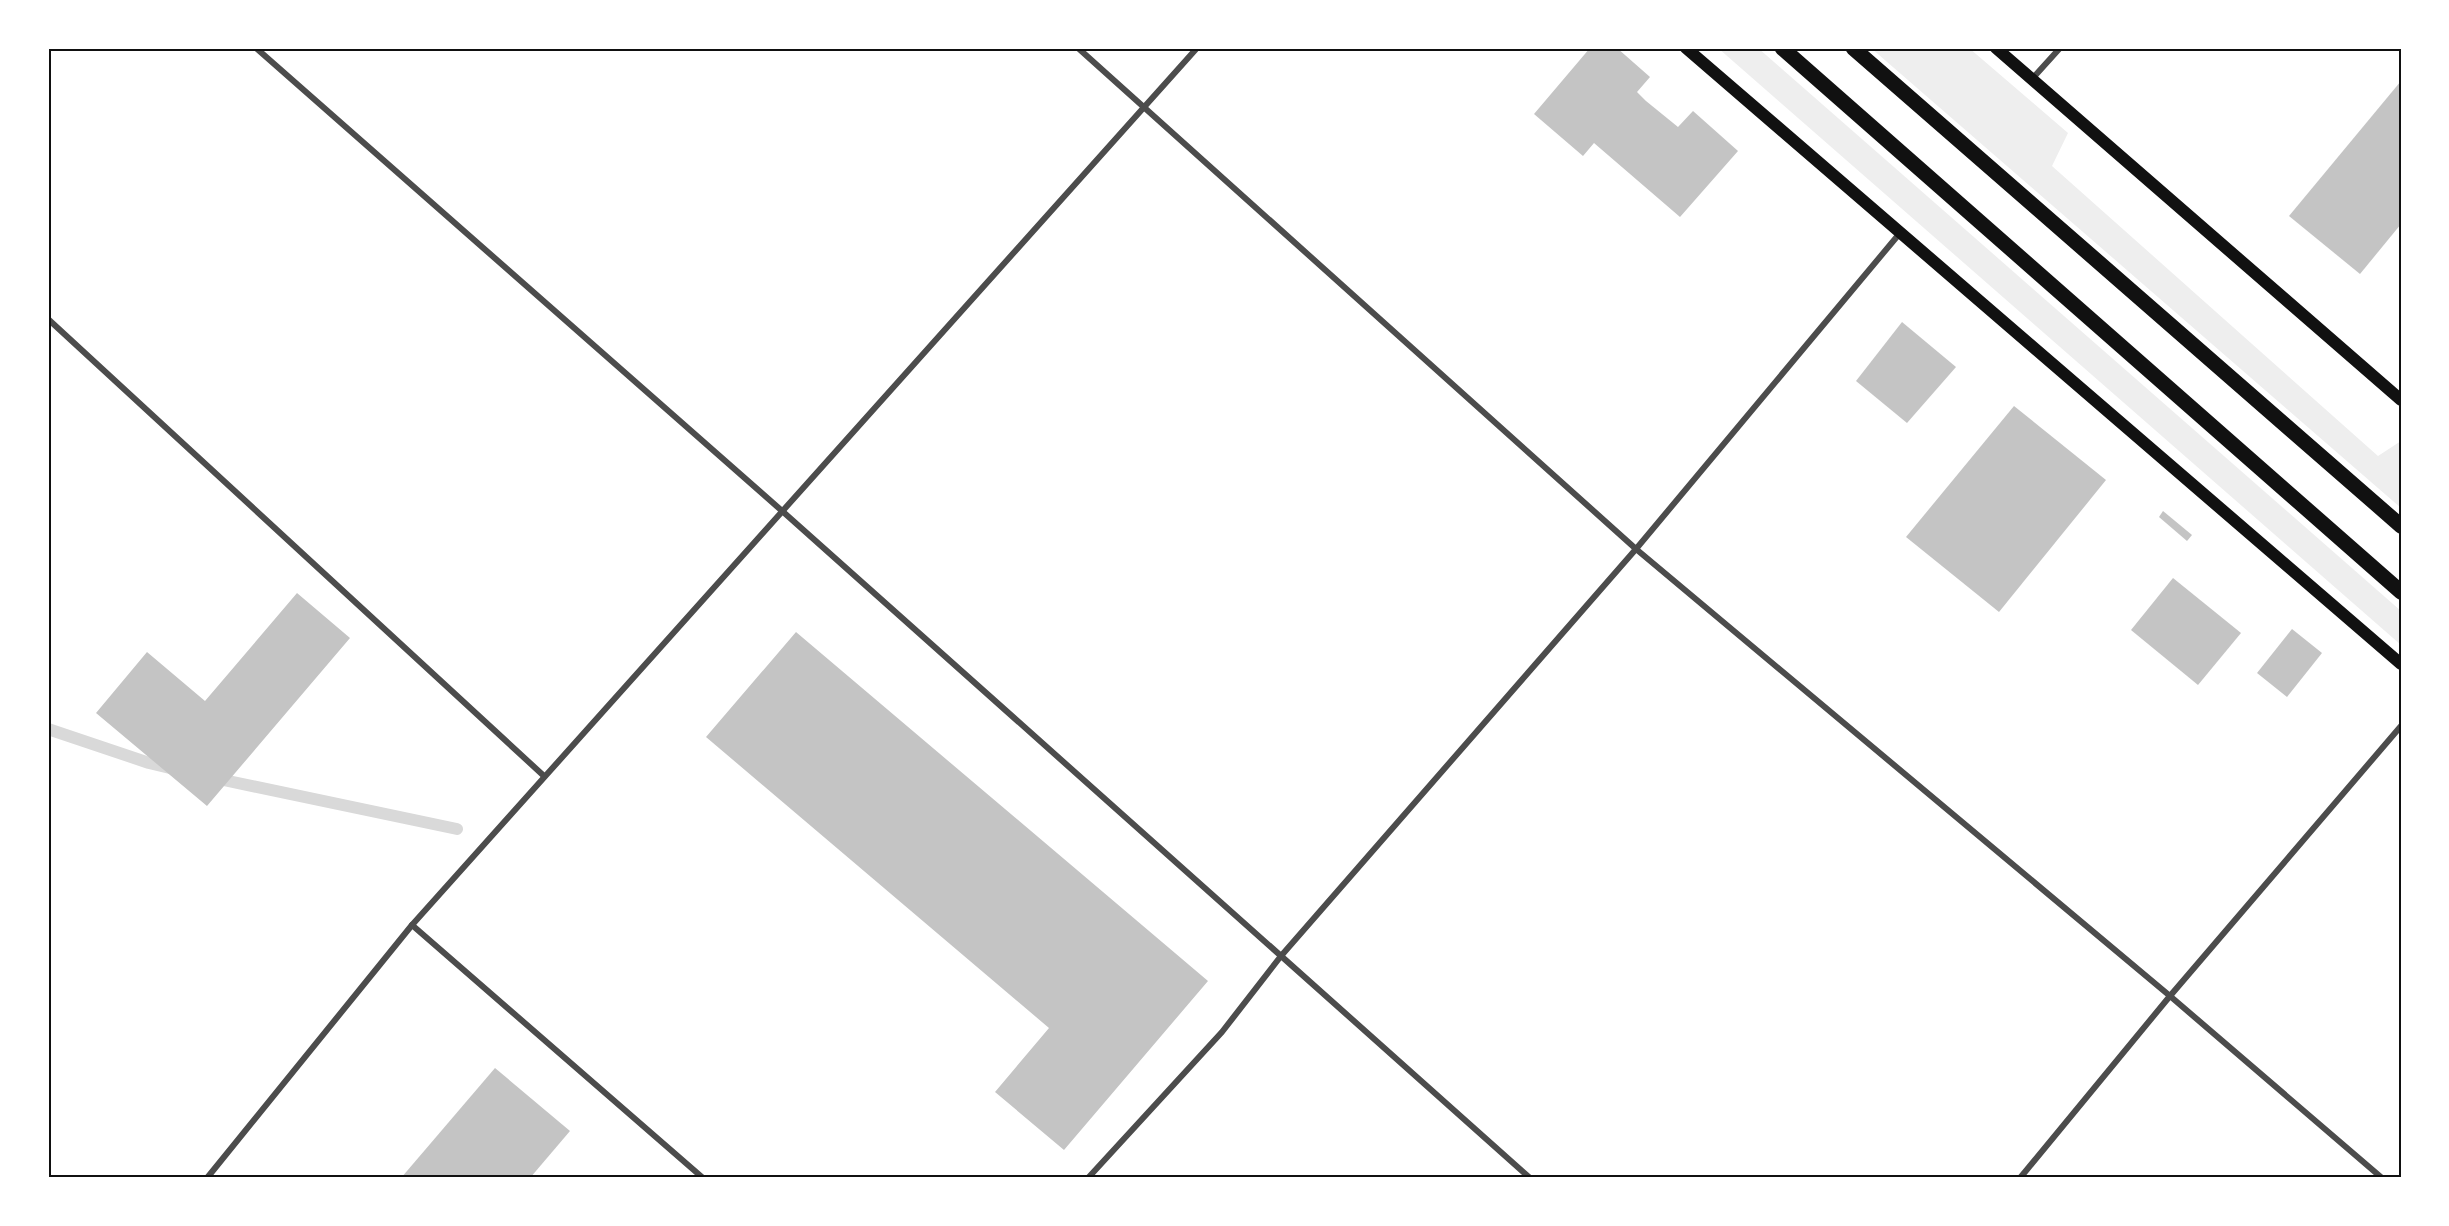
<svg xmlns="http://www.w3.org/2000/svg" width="2449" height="1226" viewBox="0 0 2449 1226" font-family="'Fira Sans Condensed',sans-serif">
<rect width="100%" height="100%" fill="#fff"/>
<g fill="#eee">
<path d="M1718,48H1758L2401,611V645Z"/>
<path d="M1871,48H1969L2068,133L2052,166L2378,456L2401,441V508Z"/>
</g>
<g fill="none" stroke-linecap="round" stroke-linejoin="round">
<g stroke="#d9d9d9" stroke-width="12">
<path d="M48,729L149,763L174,769"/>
<path d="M214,778L457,829"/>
</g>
</g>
<g fill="#c4c4c4">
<path d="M1590,48H1617L1650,77L1637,92L1646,101L1678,127L1693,111L1738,151L1680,217L1594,143L1583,156L1534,114Z"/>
<path d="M2401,81V224L2360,274L2289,216Z"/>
<path d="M1902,322L1956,367L1907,423L1856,381Z"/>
<path d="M2014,406L2106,480L1999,612L1906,537Z"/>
<path d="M2163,511L2192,535L2187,541L2159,517Z"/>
<path d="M2173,578L2241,633L2198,685L2131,630Z"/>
<path d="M297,593L350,638L207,806L96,713L147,652L205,701Z"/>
<path d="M2292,629L2322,653L2287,697L2257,673Z"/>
<path d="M796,632L1208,981L1064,1150L995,1092L1049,1028L706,737Z"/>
<path d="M495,1068L570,1131L530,1178H401Z"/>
</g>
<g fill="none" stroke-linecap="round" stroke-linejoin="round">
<g stroke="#4c4c4c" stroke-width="6">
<path d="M256,48L781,510L1530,1178"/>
<path d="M1078,48L1636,549L2170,996L2382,1178"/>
<path d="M2032,79L2060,48"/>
<path d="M48,319L544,776"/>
<path d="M412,925L703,1178"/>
<path d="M207,1178L412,925L1197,48"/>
<path d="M1088,1178L1222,1032L1281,956L1636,549L1900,233"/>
<path d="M2020,1178L2170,996L2401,726"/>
</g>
<g stroke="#111" stroke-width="12">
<path d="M1686,48L2401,664"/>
<path d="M1996,48L2401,400"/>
</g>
<g stroke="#111" stroke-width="15">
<path d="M1782,48L2401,592"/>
<path d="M1853,48L2401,526"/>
</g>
</g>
<rect width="2449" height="1226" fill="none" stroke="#ffffff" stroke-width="99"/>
<rect x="50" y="50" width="2350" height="1126" fill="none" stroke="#111" stroke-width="2"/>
</svg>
